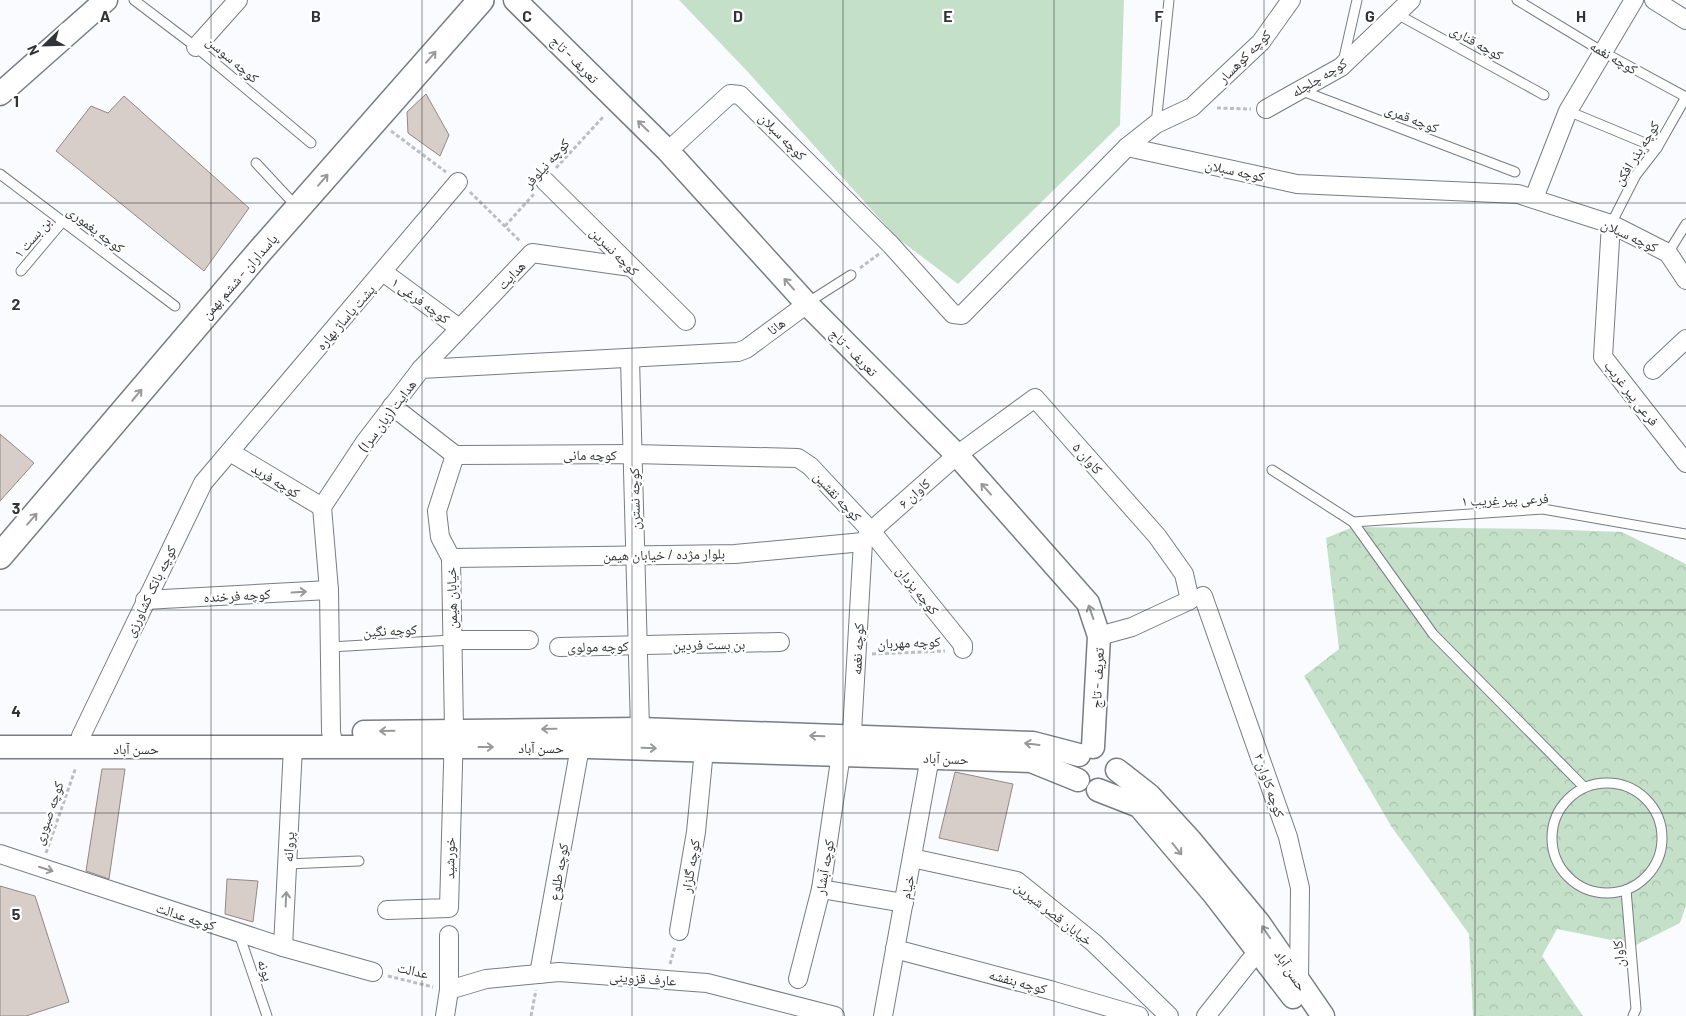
<svg xmlns="http://www.w3.org/2000/svg" width="1686" height="1016" viewBox="0 0 1686 1016" font-family="Barlow,'Noto Naskh Arabic',sans-serif">
<defs>
<pattern id="forest-crowns" width="20" height="18" patternUnits="userSpaceOnUse" patternTransform="scale(1.25)"><rect width="20" height="18" fill="#c5e0c9"/><path d="M2 6a3 3 0 1 1 6 0M12 15a3 3 0 1 1 6 0" fill="none" stroke="#aac1ad"/></pattern>
</defs>
<rect width="100%" height="100%" fill="#f9fbfe"/>
<path fill="#c5e0c9" d="M679,0H1124L1120,125L958,284L896,237L747,71Z"/>
<path fill="url(#forest-crowns)" d="M1353,527L1540,529L1622,532L1686,564V905L1680,923L1636,945L1557,929L1542,956L1583,1016H1473L1469,934L1391,826L1304,676L1339,649L1326,538Z"/>
<g fill="#d7cec9" stroke="#928985">
<path d="M426,94L449,135L440,156L408,133L407,112Z"/>
<path d="M124,96L249,208L204,271L56,151L91,106L108,113Z"/>
<path d="M0,434L34,463L0,501Z"/>
<path d="M102,769H125L109,879L86,871Z"/>
<path d="M955,772L1013,784L998,851L939,838Z"/>
<path d="M227,879L258,881L253,922L225,914Z"/>
<path d="M0,886L35,896L69,1002L26,1016H0Z"/>
</g>
<g fill="none" stroke-linecap="round" stroke-linejoin="round">
<defs>
<g id="service">
<path d="M134,0L196,47L311,143"/>
<path d="M1517,0L1603,52L1686,97"/>
<path d="M1397,14L1544,95"/>
<path d="M1343,62L1357,0"/>
<path d="M1300,90L1515,172"/>
<path d="M1568,111L1657,148"/>
<path d="M1156,124L1169,0"/>
<path d="M256,163L296,206"/>
<path d="M0,174L175,306"/>
<path d="M1611,224L1636,175L1657,148L1686,97"/>
<path d="M1668,253L1686,224"/>
<path d="M21,271L63,221"/>
<path d="M807,303L851,275"/>
<path d="M1272,470L1353,522L1433,634L1584,787"/>
<path d="M1353,522L1543,509L1686,534"/>
<path d="M330,647L452,640"/>
<circle cx="1607" cy="838" r="55"/>
<path d="M287,864L359,861"/>
<path d="M1626,890L1636,1009L1633,1016"/>
<path d="M239,934L267,1016"/>
</g>
<g id="minor">
<path d="M1654,0L1686,20"/>
<path d="M196,47L238,0"/>
<path d="M1266,109L1341,67L1411,0"/>
<path d="M1127,147L1156,124L1192,107L1261,42L1291,0"/>
<path d="M668,151L730,94L740,95L891,245L953,314L962,315L1127,147L1297,184L1518,194L1611,224L1668,253L1686,280"/>
<path d="M545,181L686,321"/>
<path d="M1534,198L1568,111L1634,0"/>
<path d="M1611,224L1603,357L1686,463"/>
<path d="M383,272L459,328"/>
<path d="M630,359L640,729"/>
<path d="M421,369L532,253L631,267"/>
<path d="M1653,370L1686,339"/>
<path d="M392,406L455,455L633,454L798,458L810,466L871,531L963,645V649"/>
<path d="M230,452L322,507"/>
<path d="M451,558L735,554L863,542L871,531L957,455L1035,398L1157,536L1184,574L1190,600L1132,627L1099,636"/>
<path d="M1203,596L1288,837L1300,888L1299,982"/>
<path d="M145,600L329,590"/>
<path d="M452,640H529"/>
<path d="M559,647L780,642"/>
<path d="M81,736L203,483L458,182"/>
<path d="M334,747L331,732L329,590L322,507L365,442L421,369L738,352L746,349L807,304"/>
<path d="M851,749L863,542"/>
<path d="M0,854L283,947L373,972"/>
<path d="M912,858L1017,881L1094,943L1169,1016"/>
<path d="M821,889L904,903"/>
<path d="M387,910L449,908L454,730L451,558L440,537L437,511L455,455"/>
<path d="M679,931L696,832L704,750"/>
<path d="M283,947L293,747"/>
<path d="M895,949L1050,990L1139,1016"/>
<path d="M539,974L582,736"/>
<path d="M798,979L821,889L841,754"/>
<path d="M449,990L486,979L559,972L707,983L835,1016"/>
<path d="M445,1016L449,990V935"/>
<path d="M883,1016L930,757"/>
<path d="M1206,1016L1257,952"/>
</g>
<g id="tertiary">
<path d="M515,0L668,151L807,304L957,455L1088,603L1099,636L1093,747"/>
<path d="M0,94L106,0"/>
<path d="M364,732L640,729L1033,743L1079,755"/>
<path d="M0,747H590L1031,761L1078,780"/>
<path d="M1117,770L1149,795L1191,841L1259,923L1323,1016"/>
<path d="M1098,790L1139,806L1213,893L1293,997"/>
</g>
<path id="secondary" d="M0,556L260,251L481,0"/>
</defs>
<use href="#service" stroke="#797c84" stroke-width="11"/>
<use href="#minor" stroke="#797c84" stroke-width="20"/>
<use href="#tertiary" stroke="#797c84" stroke-width="25"/>
<use href="#secondary" stroke="#797c84" stroke-width="28"/>
<g stroke="#bcbec1" stroke-width="3" stroke-dasharray="4 2.5" stroke-linecap="butt">
<path d="M1217,108L1251,109"/>
<path d="M391,131L446,172"/>
<path d="M556,168L604,116"/>
<path d="M470,192L521,242"/>
<path d="M505,226L534,194"/>
<path d="M860,268L879,254"/>
<path d="M872,654L945,651"/>
<path d="M46,853L76,767"/>
<path d="M670,964L675,946"/>
<path d="M388,976L433,987"/>
<path d="M531,1016L536,990"/>
</g>
<use href="#service" stroke="#fff" stroke-width="9"/>
<use href="#minor" stroke="#fff" stroke-width="18"/>
<use href="#tertiary" stroke="#fff" stroke-width="22"/>
<use href="#secondary" stroke="#fff" stroke-width="25"/>
</g>
<defs><path id="oneway-shaft" d="M-6 0H5M1.5-3L5.5 0L1.5 3" fill="none" stroke-width="1.6" stroke-linecap="round" stroke-linejoin="round" transform="scale(1.25)"/></defs>
<g stroke="#98999a">
<use href="#oneway-shaft" transform="translate(431 57) rotate(-49)"/>
<use href="#oneway-shaft" transform="translate(643 126) rotate(-136)"/>
<use href="#oneway-shaft" transform="translate(323 180) rotate(-49)"/>
<use href="#oneway-shaft" transform="translate(789 284) rotate(-132)"/>
<use href="#oneway-shaft" transform="translate(137 395) rotate(-50)"/>
<use href="#oneway-shaft" transform="translate(986 489) rotate(-132)"/>
<use href="#oneway-shaft" transform="translate(32 519) rotate(-49)"/>
<use href="#oneway-shaft" transform="translate(299 592) rotate(-3)"/>
<use href="#oneway-shaft" transform="translate(1091 612) rotate(-109)"/>
<use href="#oneway-shaft" transform="translate(549 729) rotate(179)"/>
<use href="#oneway-shaft" transform="translate(387 731) rotate(179)"/>
<use href="#oneway-shaft" transform="translate(817 736) rotate(-178)"/>
<use href="#oneway-shaft" transform="translate(1032 744) rotate(-173)"/>
<use href="#oneway-shaft" transform="translate(486 747)"/>
<use href="#oneway-shaft" transform="translate(649 748) rotate(2)"/>
<use href="#oneway-shaft" transform="translate(1177 849) rotate(51)"/>
<use href="#oneway-shaft" transform="translate(46 869) rotate(18)"/>
<use href="#oneway-shaft" transform="translate(286 899) rotate(-87)"/>
<use href="#oneway-shaft" transform="translate(1266 932) rotate(-124)"/>
</g>
<path fill="none" stroke="#313336" stroke-width="1" stroke-opacity="0.55" d="M211,0V1016M422,0V1016M632,0V1016M843,0V1016M1054,0V1016M1264,0V1016M1475,0V1016M0,203H1686M0,406H1686M0,610H1686M0,813H1686"/>
<g text-anchor="middle" dominant-baseline="central" stroke-width="4.5" stroke-linejoin="round" paint-order="stroke">
<g font-size="14" fill="#313336" stroke="#fff">
<text transform="translate(1477 42) rotate(29)">کوچه قناری</text>
<text transform="translate(1244 56) rotate(-45)">کوچه کوهسار</text>
<text transform="translate(1614 57) rotate(30)">کوچه نغمه</text>
<text transform="translate(233 59) rotate(40)">کوچه سوسن</text>
<text transform="translate(575 59) rotate(45)">تعریف - تاج</text>
<text transform="translate(1319 77) rotate(-31)">کوچه چلچله</text>
<text transform="translate(1412 118) rotate(21)">کوچه قمری</text>
<text transform="translate(783 136) rotate(45)">کوچه سبلان</text>
<text transform="translate(1636 153) rotate(-58)">کوچه بذر افکن</text>
<text transform="translate(546 163) rotate(-48)">کوچه نیلوفر</text>
<text transform="translate(1235 170) rotate(12)">کوچه سبلان</text>
<text transform="translate(96 229) rotate(37)">کوچه یغموری</text>
<text transform="translate(1630 235) rotate(25)">کوچه سبلان</text>
<text transform="translate(32 237) rotate(-49)">بن بست ۱</text>
<text transform="translate(615 251) rotate(45)">کوچه نسرین</text>
<text transform="translate(511 275) rotate(-46)">هدایت</text>
<text transform="translate(239 276) rotate(-49)">پاسداران - ششم بهمن</text>
<text transform="translate(421 300) rotate(36)">کوچه فرغی ۱</text>
<text transform="translate(345 317) rotate(-49)">پشت پاساژ بهاره</text>
<text transform="translate(776 326) rotate(-37)">هانا</text>
<text transform="translate(854 352) rotate(45)">تعریف - تاج</text>
<text transform="translate(1632 393) rotate(52)">فرعی پیر غریب</text>
<text transform="translate(387 415) rotate(-53)">هدایت (زبان سرا)</text>
<text x="590" y="454">کوچه مانی</text>
<text transform="translate(1088 458) rotate(48)">کاوان ۵</text>
<text transform="translate(276 480) rotate(31)">کوچه فرید</text>
<text transform="translate(914 493) rotate(-42)">کاوان ۶</text>
<text transform="translate(838 496) rotate(47)">کوچه نقشین</text>
<text transform="translate(634 499) rotate(-91)">کوچه نسترن</text>
<text transform="translate(1505 499) rotate(-2)">فرعی پیر غریب ۱</text>
<text transform="translate(664 554) rotate(-1)">بلوار مژده / خیابان هیمن</text>
<text transform="translate(918 590) rotate(51)">کوچه یزدان</text>
<text transform="translate(150 591) rotate(-64)">کوچه بانک کشاورزی</text>
<text transform="translate(237 595) rotate(-3)">کوچه فرخنده</text>
<text transform="translate(451 598) rotate(-91)">خیابان هیمن</text>
<text transform="translate(390 630) rotate(-3)">کوچه نگین</text>
<text transform="translate(909 642) rotate(-2)">کوچه مهربان</text>
<text transform="translate(709 644) rotate(-1)">بن بست فردین</text>
<text transform="translate(598 646) rotate(-1)">کوچه مولوی</text>
<text transform="translate(857 649) rotate(-87)">کوچه نغمه</text>
<text transform="translate(1097 678) rotate(-87)">تعریف - تاج</text>
<text x="541" y="747">حسن آباد</text>
<text x="136" y="748">حسن آباد</text>
<text transform="translate(946 758) rotate(2)">حسن آباد</text>
<text transform="translate(1270 785) rotate(71)">کوچه کاوان ۲</text>
<text transform="translate(48 813) rotate(-71)">کوچه صبوری</text>
<text transform="translate(288 847) rotate(-87)">پروانه</text>
<text transform="translate(449 858) rotate(-89)">خورشید</text>
<text transform="translate(690 866) rotate(-80)">کوچه گلزار</text>
<text transform="translate(824 867) rotate(-80)">کوچه آبشار</text>
<text transform="translate(558 872) rotate(-80)">کوچه طلوع</text>
<text transform="translate(907 887) rotate(-80)">خیام</text>
<text transform="translate(1054 913) rotate(38)">خیابان قصر شیرین</text>
<text transform="translate(186 916) rotate(18)">کوچه عدالت</text>
<text transform="translate(1618 954) rotate(-95)">کاوان</text>
<text transform="translate(266 970) rotate(71)">پونه</text>
<text transform="translate(413 970) rotate(13)">عدالت</text>
<text transform="translate(1291 970) rotate(56)">حسن آباد</text>
<text transform="translate(643 978) rotate(4)">عارف قزوینی</text>
<text transform="translate(1018 981) rotate(15)">کوچه بنفشه</text>
</g>
</g>
<g font-size="16" text-anchor="middle" font-weight="bold" fill="#313336" stroke="#fff" stroke-width="4.5" stroke-linejoin="round" paint-order="stroke">
<text x="105" y="22">A</text>
<text x="316" y="22">B</text>
<text x="527" y="22">C</text>
<text x="738" y="22">D</text>
<text x="948" y="22">E</text>
<text x="1159" y="22">F</text>
<text x="1370" y="22">G</text>
<text x="1581" y="22">H</text>
<text x="16" y="107">1</text>
<text x="16" y="310">2</text>
<text x="16" y="514">3</text>
<text x="16" y="717">4</text>
<text x="16" y="920">5</text>
</g>
<g transform="translate(45 45) rotate(247)" stroke="#ffffff" stroke-width="4" paint-order="stroke">
<path d="M0-4L9 19L0 12L-9 19Z" fill="#313336"/>
<text y="-8" font-size="14" font-weight="bold" text-anchor="middle" fill="#313336">N</text>
</g>
</svg>
